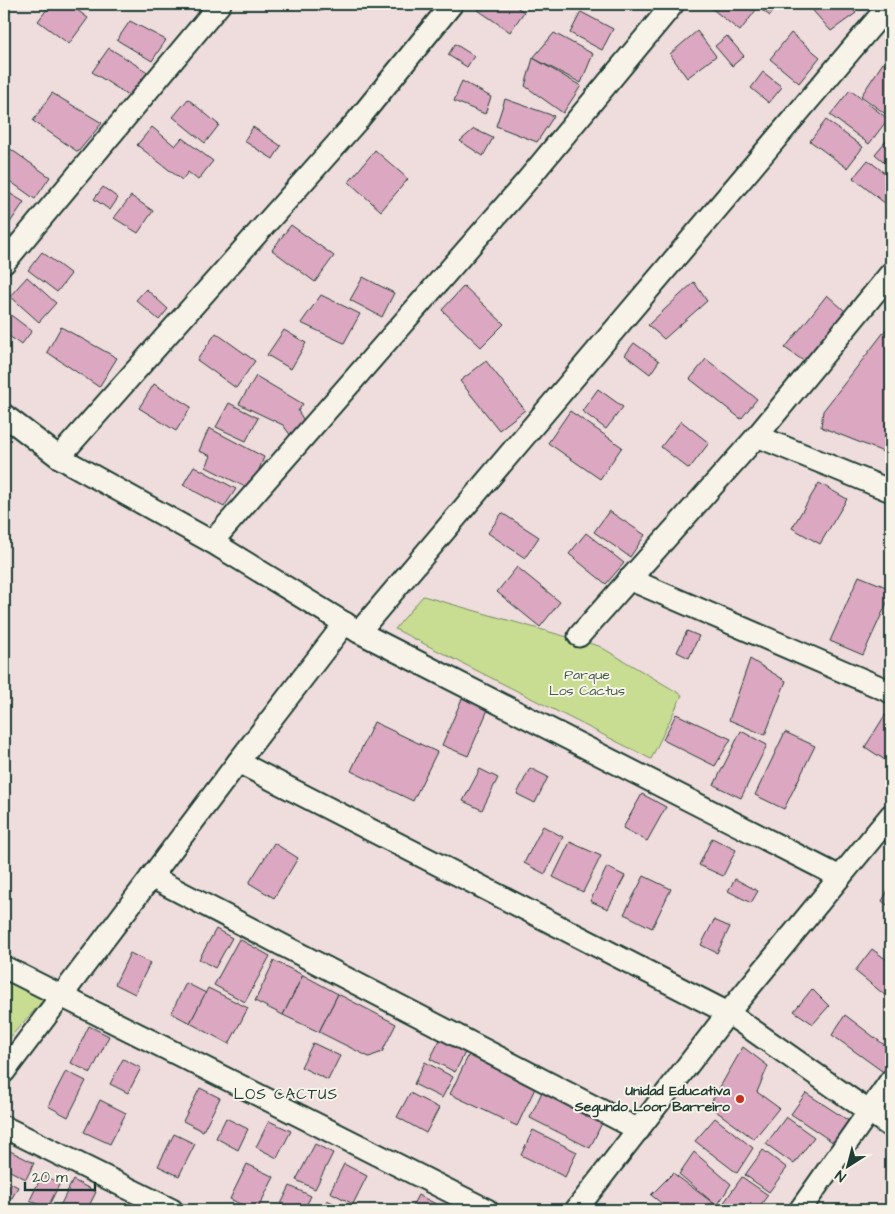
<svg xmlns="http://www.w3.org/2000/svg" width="895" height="1214" viewBox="0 0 895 1214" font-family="'Architects Daughter',sans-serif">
<rect width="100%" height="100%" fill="#efdcdc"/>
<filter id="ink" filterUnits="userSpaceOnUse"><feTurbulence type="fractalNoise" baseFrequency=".02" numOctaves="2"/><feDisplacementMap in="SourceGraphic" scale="10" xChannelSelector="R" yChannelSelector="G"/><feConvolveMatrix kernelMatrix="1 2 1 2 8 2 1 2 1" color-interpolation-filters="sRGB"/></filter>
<g filter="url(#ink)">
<g fill="#c8dd92" stroke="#748d63">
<path d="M423,596L599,646L682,695L651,759L395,629Z"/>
<path d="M4,974L48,995L4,1044Z"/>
</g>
<g fill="#dca7c0" stroke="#1f3d34">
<path d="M51,4H69L88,18L69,44L38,21Z"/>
<path d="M310,4H327L322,11Z"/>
<path d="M482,4H512L524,12L510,32L478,10Z"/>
<path d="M536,4H551L546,11Z"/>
<path d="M706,4H748L756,10L740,31Z"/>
<path d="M754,4H778L770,16Z"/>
<path d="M807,4H848L856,13L831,31Z"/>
<path d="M581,12L613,29L602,50L570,33Z"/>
<path d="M130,21L166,40L152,61L117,40Z"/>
<path d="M697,31L716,56L687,78L670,54Z"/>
<path d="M554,33L593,54L581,83L533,58Z"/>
<path d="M791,33L820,57L799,83L770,59Z"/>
<path d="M727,36L744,56L732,66L715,46Z"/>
<path d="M455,44L474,56L467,67L448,55Z"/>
<path d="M109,48L149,73L131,97L92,72Z"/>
<path d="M533,58L581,86L563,113L525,86Z"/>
<path d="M883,63L891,70V118L861,96Z"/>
<path d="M763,72L782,87L769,103L751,88Z"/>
<path d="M462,81L491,97L485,114L454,101Z"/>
<path d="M850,90L888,119L869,144L830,115Z"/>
<path d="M52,93L102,123L78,152L33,121Z"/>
<path d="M188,99L219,125L205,143L173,117Z"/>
<path d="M505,99L554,116L537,142L496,126Z"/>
<path d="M826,120L863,147L847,168L810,141Z"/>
<path d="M152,127L175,146L182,138L213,161L198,180L188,172L182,180L137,145Z"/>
<path d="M253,127L281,146L273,159L244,141Z"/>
<path d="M474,129L493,138L483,156L460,141Z"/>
<path d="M891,135V168L875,154Z"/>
<path d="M9,148L50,177L35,199L4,177V155Z"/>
<path d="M375,150L408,179L381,211L349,182Z"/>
<path d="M868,160L891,178V208L853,178Z"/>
<path d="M103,187L118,198L110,210L94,199Z"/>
<path d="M4,190L24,202L9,224L4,220Z"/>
<path d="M131,196L153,211L138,233L114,218Z"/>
<path d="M291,225L334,256L315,282L272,250Z"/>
<path d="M42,252L71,274L57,292L28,270Z"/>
<path d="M27,277L56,303L39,322L10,296Z"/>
<path d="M363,277L394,293L382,317L350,300Z"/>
<path d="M694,282L707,301L664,339L648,325Z"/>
<path d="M464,286L504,324L481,347L442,310Z"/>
<path d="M146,289L168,309L159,320L136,300Z"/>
<path d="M321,295L360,314L344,343L301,323Z"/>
<path d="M827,295L845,311L808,364L785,348Z"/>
<path d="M4,310L32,331L21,345L4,332Z"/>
<path d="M891,323V455L821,427L823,411Z"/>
<path d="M61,327L117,358L99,387L47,352Z"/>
<path d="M284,330L306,343L291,369L267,355Z"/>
<path d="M216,333L255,361L236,388L197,360Z"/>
<path d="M634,343L659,361L650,374L625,355Z"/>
<path d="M706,359L757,399L741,419L690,379Z"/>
<path d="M486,361L525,410L499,430L460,381Z"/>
<path d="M256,376L303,404L298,411L305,422L291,436L283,425L239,404Z"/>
<path d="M154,384L191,407L176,431L139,408Z"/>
<path d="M598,389L623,407L606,429L582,411Z"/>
<path d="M229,403L258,418L246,441L216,427Z"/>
<path d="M570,411L622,447L600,479L548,443Z"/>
<path d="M681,421L709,443L689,469L661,447Z"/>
<path d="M209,428L264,457L251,490L206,467L211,456L199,451Z"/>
<path d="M194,466L236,489L224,507L183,485Z"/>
<path d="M819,483L847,499L820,544L792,528Z"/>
<path d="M609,511L645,535L630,557L594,532Z"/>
<path d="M502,513L539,537L525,558L488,533Z"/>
<path d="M586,533L624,563L606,584L569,554Z"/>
<path d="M517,567L560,602L540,627L497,592Z"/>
<path d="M859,576L891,589V594L863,655L830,641Z"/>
<path d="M687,631L699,636L689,658L677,652Z"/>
<path d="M750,659L786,681L765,735L729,720Z"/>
<path d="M464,694L490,705L468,756L442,745Z"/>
<path d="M676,714L731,739L715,766L663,740Z"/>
<path d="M885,715L891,719V764L865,747Z"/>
<path d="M374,722L437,752L413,801L351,771Z"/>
<path d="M741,731L767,745L741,798L714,785Z"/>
<path d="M785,732L815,746L784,809L755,795Z"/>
<path d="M530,768L548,777L535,803L517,794Z"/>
<path d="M480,769L498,778L482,810L463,801Z"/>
<path d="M642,794L666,807L647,841L623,828Z"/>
<path d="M543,826L563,837L545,874L524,863Z"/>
<path d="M712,838L736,850L723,876L699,865Z"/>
<path d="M570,842L601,856L583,892L553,877Z"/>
<path d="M274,843L298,858L274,898L249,883Z"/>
<path d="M607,867L625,876L608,909L590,901Z"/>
<path d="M644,876L671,889L652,928L624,914Z"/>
<path d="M735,879L758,891L751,903L728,891Z"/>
<path d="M891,885V908L882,901Z"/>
<path d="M714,920L730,927L717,953L701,945Z"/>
<path d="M216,929L232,938L215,968L199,959Z"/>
<path d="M239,939L270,956L245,1002L214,985Z"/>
<path d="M872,949L891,963V1000L855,971Z"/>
<path d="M130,953L150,963L135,994L115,984Z"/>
<path d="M274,961L303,975L283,1015L255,1001Z"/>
<path d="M303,975L338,994L319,1032L283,1015Z"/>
<path d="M186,983L206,993L190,1023L171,1013Z"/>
<path d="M208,988L248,1008L229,1044L190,1023Z"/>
<path d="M812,989L829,1006L813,1024L794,1011Z"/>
<path d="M338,994L396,1024L382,1052L369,1057L319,1032Z"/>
<path d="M845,1015L891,1050V1073L889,1076L832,1035Z"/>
<path d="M89,1026L109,1036L91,1073L71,1063Z"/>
<path d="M444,1032L469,1045L455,1072L430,1059Z"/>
<path d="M313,1043L340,1056L328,1080L301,1067Z"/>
<path d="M743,1047L768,1066L757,1092L779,1108L754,1139L709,1106Z"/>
<path d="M472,1048L539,1080L517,1126L450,1094Z"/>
<path d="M123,1059L141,1068L128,1093L110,1084Z"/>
<path d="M425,1062L453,1077L442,1098L414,1084Z"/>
<path d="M66,1071L86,1081L68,1117L48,1106Z"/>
<path d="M200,1088L220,1098L203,1131L183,1121Z"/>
<path d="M542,1092L602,1123L590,1148L530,1118Z"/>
<path d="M410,1093L439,1108L426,1133L397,1117Z"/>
<path d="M806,1093L849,1121L834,1143L791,1114Z"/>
<path d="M100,1100L126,1113L110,1144L84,1132Z"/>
<path d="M786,1117L814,1137L794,1164L766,1144Z"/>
<path d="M226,1118L248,1129L238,1150L216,1138Z"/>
<path d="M715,1118L753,1148L737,1173L695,1141Z"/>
<path d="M269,1121L291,1131L277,1158L256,1147Z"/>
<path d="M533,1130L577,1152L565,1177L521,1155Z"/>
<path d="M174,1134L195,1144L179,1176L158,1166Z"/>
<path d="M315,1144L333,1153L315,1189L296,1180Z"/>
<path d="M4,1148L34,1163L26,1179L4,1168Z"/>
<path d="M763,1150L787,1168L769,1192L745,1175Z"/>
<path d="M694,1152L731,1184L717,1206L679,1174Z"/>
<path d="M247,1164L274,1177L257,1210H252L230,1199Z"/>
<path d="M344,1164L367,1176L353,1204L330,1192Z"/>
<path d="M673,1173L717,1206L713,1210H670L651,1195Z"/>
<path d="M42,1175L60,1183L47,1209L30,1200Z"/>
<path d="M742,1177L768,1195L757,1210H731L723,1204Z"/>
<path d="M4,1180L18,1187L12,1198L4,1194Z"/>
<path d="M73,1180L96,1192L87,1210H58Z"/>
<path d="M290,1186L311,1196L304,1210H278Z"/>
<path d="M418,1195L444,1208L443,1210H410Z"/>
<path d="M327,1200L347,1210H322Z"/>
</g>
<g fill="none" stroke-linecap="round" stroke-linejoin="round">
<defs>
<g id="minor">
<path d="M4,263L220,4"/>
<path d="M4,415L59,457L212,542L359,632L840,877"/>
<path d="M757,436L891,491"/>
<path d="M59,457L357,121L452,4"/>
<path d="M212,542L525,183L673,4"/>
<path d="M629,579L891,692"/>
<path d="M359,632L890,4"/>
<path d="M579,636L757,436L891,273"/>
<path d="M238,762L728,1013L891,1127"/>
<path d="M151,877L639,1130"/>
<path d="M4,967L487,1210"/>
<path d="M4,1072L238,762L345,623"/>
<path d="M4,1127L172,1210"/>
<path d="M576,1210L728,1013L891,815"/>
<path d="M800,1210L891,1080"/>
</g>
</defs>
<use href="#minor" stroke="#1f3d34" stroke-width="25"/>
<use href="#minor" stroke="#f7f3e8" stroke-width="21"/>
</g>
</g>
<circle fill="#c8321e" stroke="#f7f3e8" stroke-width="2" cx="740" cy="1099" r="5"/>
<g text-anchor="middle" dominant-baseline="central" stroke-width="4" stroke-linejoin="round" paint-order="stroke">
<g font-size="14" fill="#415d47" stroke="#f7f3e8">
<text x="587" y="675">Parque<tspan x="587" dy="16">Los Cactus</tspan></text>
</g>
<g font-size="14" font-weight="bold" fill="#1f3d34" stroke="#f7f3e8" text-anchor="end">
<text x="730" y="1091">Unidad Educativa<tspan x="730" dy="16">Segundo Loor Barreiro</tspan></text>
</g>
<g font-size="15" letter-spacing="1" fill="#1f3d34" stroke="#f7f3e8">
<text x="286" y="1094">LOS CACTUS</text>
</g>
</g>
<rect width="895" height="1214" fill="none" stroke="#f7f3e8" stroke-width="20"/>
<rect x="10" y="10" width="875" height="1194" fill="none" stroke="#1f3d34" stroke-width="2" filter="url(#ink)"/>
<g transform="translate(848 1166) rotate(216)" stroke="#f7f3e8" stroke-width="4" paint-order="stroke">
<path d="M0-4L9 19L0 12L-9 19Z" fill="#1f3d34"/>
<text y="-8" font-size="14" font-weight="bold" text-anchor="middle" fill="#1f3d34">N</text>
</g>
<path d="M25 1182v8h70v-8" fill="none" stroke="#1f3d34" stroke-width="2.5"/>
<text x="32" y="1182" font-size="15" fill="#1f3d34" stroke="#f7f3e8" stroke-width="4" paint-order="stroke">20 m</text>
</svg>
